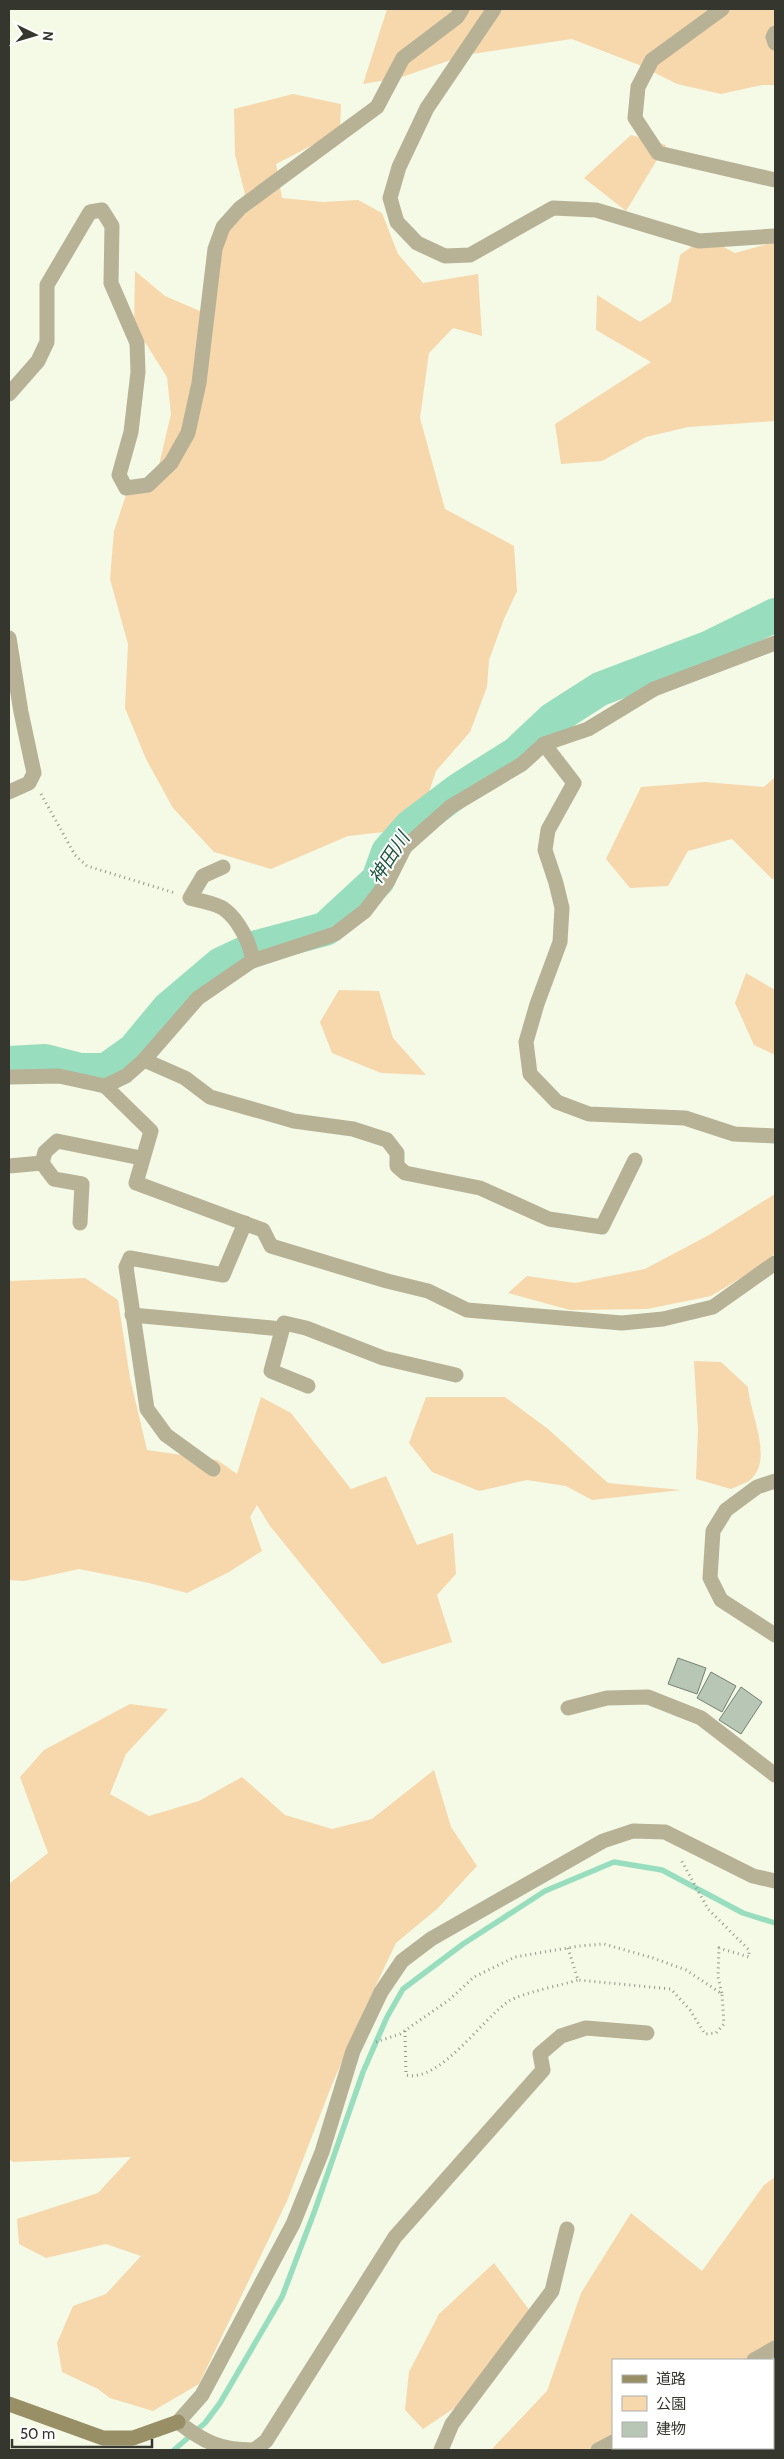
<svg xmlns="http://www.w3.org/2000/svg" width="784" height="2459" viewBox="0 0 784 2459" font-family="Cabin,'Noto Sans JP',sans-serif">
<rect width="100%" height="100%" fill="#f4fae6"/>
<g fill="#f7d7ac">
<path d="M387,9H775V85H762L721,94L677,84L639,65L572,39L465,55L399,78L363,84Z"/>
<path d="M293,94L341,104L340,131L276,164L282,198L323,202L358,200L382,213L398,254L423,283L478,274L482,336L453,328L429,353L420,418L445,509L514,546L517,591L504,619L489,660L487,687L470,732L436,771L429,792L402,830L348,836L271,869L214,852L173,808L146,759L125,708L128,644L110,579L114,531L126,495L159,465L171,414L167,377L134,325L135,271L165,296L214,317L226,217L245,194L235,155L234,109Z"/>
<path d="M631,135L666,145L626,211L584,178Z"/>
<path d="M705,237L735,253L775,242V421L688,427L646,437L602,461L561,464L555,424L651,362L596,330L597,295L640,322L671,302L680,255Z"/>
<path d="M775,777V879H772L732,839L688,851L668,886L630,888L606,859L641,787L705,782L764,787Z"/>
<path d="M746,973L775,990V1055L754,1045L735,1003Z"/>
<path d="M339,990L379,991L393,1038L426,1075L381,1073L332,1053L320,1022Z"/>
<path d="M775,1194V1253L764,1264L711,1296L647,1309L570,1310L508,1293L527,1276L575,1283L645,1269L709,1235Z"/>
<path d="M85,1278L118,1300L130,1378L147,1450L217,1460L237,1474L261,1397L291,1413L351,1489L386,1476L417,1545L453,1533L456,1574L437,1595L452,1642L382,1664L270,1526L257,1505L250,1517L262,1551L229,1572L187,1593L149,1583L79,1569L24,1581L9,1580V1281Z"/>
<path d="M694,1361L721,1362L748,1387C750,1415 775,1461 749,1481C744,1484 737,1486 731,1489L696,1479L698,1430Z"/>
<path d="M426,1397H505L548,1429L608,1483L681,1490L592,1500L566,1486L527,1480L479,1491L432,1472L409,1443Z"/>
<path d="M130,1704L168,1709L126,1754L110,1794L149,1816L199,1801L242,1777L285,1815L332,1829L372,1819L434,1770L451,1827L477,1866L438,1908L396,1943L364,2010L331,2087L287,2201L199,2384L153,2411L110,2398L98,2389L62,2372L57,2343L73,2306L106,2294L141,2256L106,2244L46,2258L19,2244L17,2219L98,2193L131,2157L13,2162L9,2159L10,1883L48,1853L20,1777L44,1750Z"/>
<path d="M775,2177V2392L773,2394V2360H613V2448H716V2450H491L547,2391L581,2293L631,2213L702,2271L764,2185Z"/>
<path d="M494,2263L530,2311L459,2405L423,2429L405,2410L409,2372L439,2314Z"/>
</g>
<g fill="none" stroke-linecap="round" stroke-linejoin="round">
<path stroke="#98debe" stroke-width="5.5" d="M174,2450L205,2423L220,2403L282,2297L315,2210L363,2072L387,2017L403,1989L463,1944L545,1891L614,1862L662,1870L743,1913L775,1923"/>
<path stroke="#98debe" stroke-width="34" d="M9,1063L45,1061L80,1070H106L134,1050L168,1009L221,964L257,947L325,929L378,880L388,852L411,826L460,789L517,753L553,719L600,689L708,648L775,615"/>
</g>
<g fill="#b8c6b6" stroke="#748072">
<path d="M678,1658L706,1668L697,1694L668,1684Z"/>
<path d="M711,1672L736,1686L722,1712L697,1698Z"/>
<path d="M741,1687L762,1702L741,1734L719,1720Z"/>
</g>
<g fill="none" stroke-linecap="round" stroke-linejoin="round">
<g stroke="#929688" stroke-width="3" stroke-dasharray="1 4" stroke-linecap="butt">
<path d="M41,794L75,855L87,866L175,893"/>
<path d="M568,1948L578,1980L671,1989L690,2010L705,2034L716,2033L724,2024L722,1994"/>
<path d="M405,2031L406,2075C440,2083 482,2019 509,2001C522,1993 562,1985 578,1980"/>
<path d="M376,2042L400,2034L449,2000L474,1977L515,1957L579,1946L604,1944L653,1958L686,1970L722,1994L718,1977L719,1948L749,1957V1950L708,1909L680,1858"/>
</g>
<g stroke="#b7b196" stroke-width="15">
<path d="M494,9L427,108L399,167L390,198L397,222L417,243L445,256L470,255L553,208L596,210L699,241L775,236"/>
<path d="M722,9L652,60L638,87L635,118L658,153L775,180"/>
<path d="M775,33L773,37L775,43"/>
<path d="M9,394L38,361L47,342V285L90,212L102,210L112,226L111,283L137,343L138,372L131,432L119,475L126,488L148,485L171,463L188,433L199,383L215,249L223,227L240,208L377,107L403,58L457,17L462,9"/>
<path d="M9,638L21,712L34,773L29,783L9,792"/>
<path d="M544,744L574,783L548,830L545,850L556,883L562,908L560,942L537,1004L526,1042L530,1074L557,1102L589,1114L685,1118L734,1134L775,1136"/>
<path d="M223,867L203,876L190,898C200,901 216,903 224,909C238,919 252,945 252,961"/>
<path d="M144,1060L185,1078L210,1097L294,1121L353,1129L387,1140L397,1153V1166L405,1173L480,1188L549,1219L602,1227L635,1160"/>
<path d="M9,1077L59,1076L105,1086L151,1131L136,1183L263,1230L271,1246L387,1281L428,1291L467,1310L622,1323L663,1319L713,1307L775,1263"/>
<path d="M105,1086L126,1076L144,1060L198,998L252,961L335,934L365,911L388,881L405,847L450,807L522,764L544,744L588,729L654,689L775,643"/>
<path d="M42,1163L45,1152L57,1141L141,1158"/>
<path d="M9,1166L42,1163L54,1179L82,1184L80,1223"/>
<path d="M132,1315L282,1329"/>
<path d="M308,1386L271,1371L284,1323L306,1328L383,1358L456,1375"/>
<path d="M213,1469L166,1435L147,1409L126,1267L130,1258L223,1275L245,1223"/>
<path d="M775,1481L757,1487L726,1510L713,1531L710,1578L721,1600L775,1635"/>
<path d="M568,1708L607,1698L648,1697L701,1718L775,1775"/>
<path d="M754,2360L775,2348"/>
<path d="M252,2450C220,2450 204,2442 178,2422L202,2395L293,2224L322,2152L353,2051L381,1992L402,1961L431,1939L603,1841L633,1831L665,1832L753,1876L775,1881"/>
<path d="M254,2450L266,2441L395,2237L543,2070L540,2054L561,2036L586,2028L647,2033"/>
<path d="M441,2450L452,2424L552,2291L567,2229"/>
<path d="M598,2450L613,2442"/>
</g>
<path stroke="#988f67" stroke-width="15" d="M9,2404L103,2438H133L178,2422"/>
</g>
<g text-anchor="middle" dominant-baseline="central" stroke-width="4" stroke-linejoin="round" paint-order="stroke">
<g font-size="19" font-style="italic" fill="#225842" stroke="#fff">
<text transform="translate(389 858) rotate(-57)">神田川</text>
</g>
</g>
<rect width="784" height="2459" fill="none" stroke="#35372f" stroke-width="20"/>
<rect x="612" y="2359" width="162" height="90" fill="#ffffff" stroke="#aeafac"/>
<rect x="622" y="2375" width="25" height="8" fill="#988f67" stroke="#aeafac"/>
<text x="656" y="2384" font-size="15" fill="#35372f">道路</text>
<rect x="622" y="2396" width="25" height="15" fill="#f7d7ac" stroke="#aeafac"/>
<text x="656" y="2409" font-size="15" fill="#35372f">公園</text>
<rect x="622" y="2422" width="25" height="15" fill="#b8c6b6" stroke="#aeafac"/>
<text x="656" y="2434" font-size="15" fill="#35372f">建物</text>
<g transform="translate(35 35) rotate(95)" stroke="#ffffff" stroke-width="4" paint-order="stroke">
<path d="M0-4L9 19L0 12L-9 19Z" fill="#35372f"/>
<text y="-8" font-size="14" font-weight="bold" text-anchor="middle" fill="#35372f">N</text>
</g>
<path d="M12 2439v8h140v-8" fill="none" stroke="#35372f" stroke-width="2.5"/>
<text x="20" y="2439" font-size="15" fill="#35372f" stroke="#ffffff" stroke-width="4" paint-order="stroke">50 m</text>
</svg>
